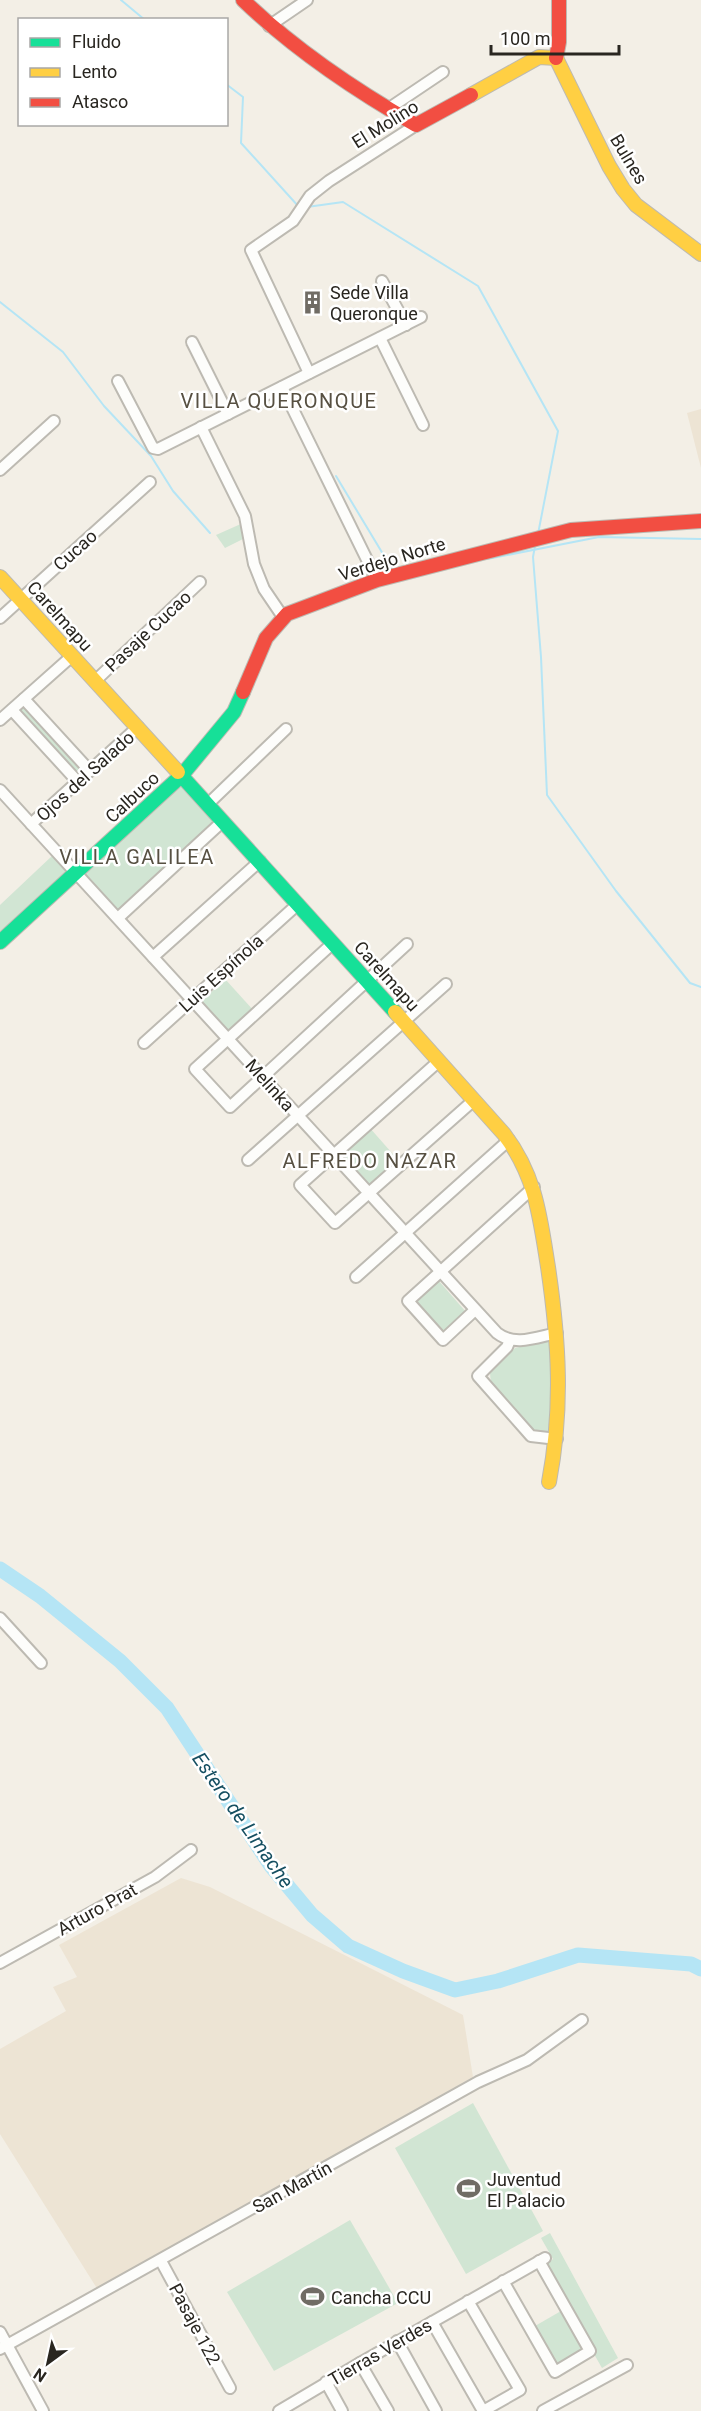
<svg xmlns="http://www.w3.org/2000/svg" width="701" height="2411" viewBox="0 0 701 2411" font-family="Roboto,sans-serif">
<rect width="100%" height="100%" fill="#f3efe6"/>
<g fill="#ede4d4">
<path d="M701,409V468L687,413Z"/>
<path d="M181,1878L210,1887L463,2015L473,2077L98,2290L0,2134V2049L66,2011L53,1987L77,1977L59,1945Z"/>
</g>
<g fill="#d1e5d3">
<path d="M243,523V539L225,548L216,535Z"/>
<path d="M25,703L86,770L77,778L17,711Z"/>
<path d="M181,784L217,823L121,913L85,875Z"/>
<path d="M52,856L67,873L0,934V905Z"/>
<path d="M225,979L254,1011L230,1032L202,1001Z"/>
<path d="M369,1127L399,1161L370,1186L340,1152Z"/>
<path d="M438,1280L466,1312L443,1332L415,1301Z"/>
<path d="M547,1341L552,1343L554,1436L534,1434L491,1384L490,1373L515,1348Z"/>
<path d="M473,2103L543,2231L466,2274L395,2148Z"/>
<path d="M350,2220L398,2303L274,2371L227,2292Z"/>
<path d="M550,2233L618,2358L602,2368L544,2267L553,2259L541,2238Z"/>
<path d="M561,2311L583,2349L556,2364L535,2326Z"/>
</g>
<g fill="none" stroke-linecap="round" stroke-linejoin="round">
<g stroke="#b5e5f5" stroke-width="2">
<path d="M121,0L145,20"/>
<path d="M226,84L243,97L241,143L299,207"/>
<path d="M307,207L343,202L478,286L558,431L538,534"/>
<path d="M0,302L63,352L104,406L151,456L173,491L210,533"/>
<path d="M336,476L392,569"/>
<path d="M535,546L533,557L541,657L547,795L616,891L690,983L701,987"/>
<path d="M487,559L599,537L701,539"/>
</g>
<path stroke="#b5e5f5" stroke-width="15" d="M0,1569L40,1596L120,1661L167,1708L271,1866L312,1915L348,1946L403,1971L455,1990L498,1981L578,1955L691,1964L701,1969"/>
<defs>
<g id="street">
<path d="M269,26L307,0"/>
<path d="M388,109L443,72"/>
<path d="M382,281L406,325"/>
<path d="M380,338L423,425"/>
<path d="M192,342L228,414"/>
<path d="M309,373L251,250L293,221L310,196L329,181L416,125"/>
<path d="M118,381L153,448L158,449L421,317"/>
<path d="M282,387L377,580"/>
<path d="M201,427L245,516L254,564L264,589L283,617"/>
<path d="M0,470L54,421"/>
<path d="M0,618L150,482"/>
<path d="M95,681L200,582"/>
<path d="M24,699L90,771"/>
<path d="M12,710L78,782"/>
<path d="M0,720L72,656"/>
<path d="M0,790L497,1333C515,1347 537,1337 557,1333"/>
<path d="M208,804L286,729"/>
<path d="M31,824L138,727"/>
<path d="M118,918L223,821"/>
<path d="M333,943L195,1069L230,1107L407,944"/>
<path d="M153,957L260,861"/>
<path d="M144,1043L298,904"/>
<path d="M439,1061L300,1185L335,1223L474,1100"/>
<path d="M248,1160L446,984"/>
<path d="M356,1277L509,1140"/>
<path d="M475,1310L443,1340L408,1301L534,1187"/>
<path d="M510,1340L507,1347L478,1376L531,1436L557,1439"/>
<path d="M0,1618L41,1663"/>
<path d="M0,1963L155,1877L191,1850"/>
<path d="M161,2261L230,2388"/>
<path d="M503,2281L555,2372L590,2351L539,2261"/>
<path d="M468,2301L520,2390L483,2411"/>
<path d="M432,2322L483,2411"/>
<path d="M0,2332L43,2411"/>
<path d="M397,2341L436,2411"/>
<path d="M0,2349L478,2082L527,2060L582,2020"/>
<path d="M360,2363L388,2411"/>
<path d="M326,2382L342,2411"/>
<path d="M279,2411L360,2363L545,2258"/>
<path d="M543,2411L627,2365"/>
</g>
<g id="fast">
<path d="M178,772L395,1012"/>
<path d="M0,942L182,775L234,712L243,692"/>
</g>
<g id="slow">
<path d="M556,58L609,166L623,189L636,205L701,254"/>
<path d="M471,95L539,57L556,58"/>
<path d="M0,577L178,772"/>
<path d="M395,1012L504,1134C536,1176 540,1217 548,1267C559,1342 563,1408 549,1482"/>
</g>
<g id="jam">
<path d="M243,0C295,50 353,89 416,125L471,95"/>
<path d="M556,58L559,42V0"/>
<path d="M243,692L266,638L287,614L377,580L571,530L701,521"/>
</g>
</defs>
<use href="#street" stroke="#bdbab2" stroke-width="14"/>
<use href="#fast" stroke="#bdbab2" stroke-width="16"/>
<use href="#slow" stroke="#bdbab2" stroke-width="16"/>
<use href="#jam" stroke="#bdbab2" stroke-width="16"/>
<use href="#street" stroke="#fdfdfb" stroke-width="10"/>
<use href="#fast" stroke="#16e098" stroke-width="14"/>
<use href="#slow" stroke="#ffcf43" stroke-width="14"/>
<use href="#jam" stroke="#f24e42" stroke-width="14"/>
</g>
<defs>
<symbol id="building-bare" viewBox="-9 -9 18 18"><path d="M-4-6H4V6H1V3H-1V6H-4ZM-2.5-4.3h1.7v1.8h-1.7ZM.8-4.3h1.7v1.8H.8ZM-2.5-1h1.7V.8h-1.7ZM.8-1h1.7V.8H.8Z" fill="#706c65" stroke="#fff" stroke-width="2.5" paint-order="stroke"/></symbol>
<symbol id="stadium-bare" viewBox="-9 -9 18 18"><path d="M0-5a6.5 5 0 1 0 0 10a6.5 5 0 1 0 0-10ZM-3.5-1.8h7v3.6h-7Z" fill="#706c65" stroke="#fff" stroke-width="2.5" paint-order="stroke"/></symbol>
</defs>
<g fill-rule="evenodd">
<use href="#building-bare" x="296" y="286" width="33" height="33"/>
<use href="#stadium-bare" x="452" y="2172" width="33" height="33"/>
<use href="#stadium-bare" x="296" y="2280" width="33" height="33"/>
</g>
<g text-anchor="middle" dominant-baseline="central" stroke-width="5" stroke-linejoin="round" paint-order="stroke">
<g font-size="18" fill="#292620" stroke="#fff">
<text transform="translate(385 124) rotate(-32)">El Molino</text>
<text transform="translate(629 159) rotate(59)">Bulnes</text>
<text transform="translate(75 550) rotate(-42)">Cucao</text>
<text transform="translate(392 559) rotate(-17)">Verdejo Norte</text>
<text transform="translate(60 616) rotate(48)">Carelmapu</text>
<text transform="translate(148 631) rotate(-43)">Pasaje Cucao</text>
<text transform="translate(85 776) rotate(-42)">Ojos del Salado</text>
<text transform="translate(132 797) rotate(-43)">Calbuco</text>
<text transform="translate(221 973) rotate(-42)">Luis Espínola</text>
<text transform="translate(387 976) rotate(48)">Carelmapu</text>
<text transform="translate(270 1085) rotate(48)">Melinka</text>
<text transform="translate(97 1909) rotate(-29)">Arturo Prat</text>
<text transform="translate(292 2187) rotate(-29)">San Martín</text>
<text transform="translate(195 2324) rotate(62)">Pasaje 122</text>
<text transform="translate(380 2352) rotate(-30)">Tierras Verdes</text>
</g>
<g font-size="18" fill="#292620" stroke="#fff" text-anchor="start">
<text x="330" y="292">Sede Villa<tspan x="330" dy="21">Queronque</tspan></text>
<text x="487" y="2179">Juventud<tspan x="487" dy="21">El Palacio</tspan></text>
<text x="331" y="2297">Cancha CCU</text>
</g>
<g font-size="20" letter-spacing="1.5" fill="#575042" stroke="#fff">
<text x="279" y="401">VILLA QUERONQUE</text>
<text x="137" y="857">VILLA GALILEA</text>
<text x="370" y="1161">ALFREDO NAZAR</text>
</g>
<g font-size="20" font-style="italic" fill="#154f61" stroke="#fff">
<text transform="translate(243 1820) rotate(55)">Estero de Limache</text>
</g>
</g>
<rect x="18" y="18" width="210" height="108" fill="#ffffff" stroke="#a9a8a6" stroke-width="1.5"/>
<rect x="30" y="38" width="30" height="9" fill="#16e098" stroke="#a9a8a6" stroke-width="1.5"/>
<text x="72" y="48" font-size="18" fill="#292620">Fluido</text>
<rect x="30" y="68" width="30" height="9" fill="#ffcf43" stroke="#a9a8a6" stroke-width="1.5"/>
<text x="72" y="78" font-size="18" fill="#292620">Lento</text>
<rect x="30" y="98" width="30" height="9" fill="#f24e42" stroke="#a9a8a6" stroke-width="1.5"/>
<text x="72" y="108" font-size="18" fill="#292620">Atasco</text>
<g transform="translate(48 2363) rotate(213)" stroke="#ffffff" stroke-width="4.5" paint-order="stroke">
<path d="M0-4.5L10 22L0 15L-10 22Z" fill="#292620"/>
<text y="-9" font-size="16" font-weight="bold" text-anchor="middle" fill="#292620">N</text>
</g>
<path d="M491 45v9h128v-9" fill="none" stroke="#292620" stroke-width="3"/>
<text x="500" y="45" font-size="18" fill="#292620" stroke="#ffffff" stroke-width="4.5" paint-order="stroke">100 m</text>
</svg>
